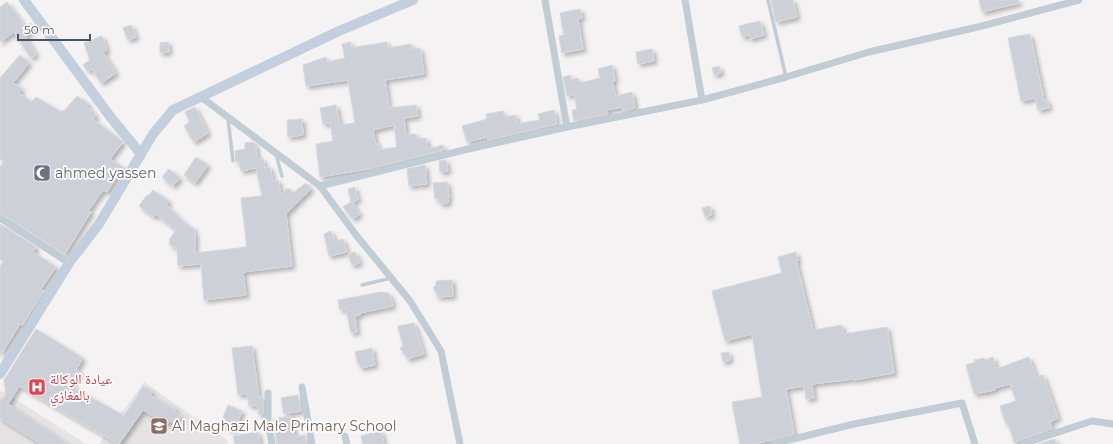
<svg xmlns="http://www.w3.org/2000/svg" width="1113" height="444" viewBox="0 0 1113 444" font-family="Montserrat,'Noto Naskh Arabic',sans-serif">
<defs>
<filter id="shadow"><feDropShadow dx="3" dy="3" stdDeviation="2" flood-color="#0004"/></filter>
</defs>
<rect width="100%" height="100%" fill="#f4f2f2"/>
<g fill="#e5e3e4">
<path d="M144,382L227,440L228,444H99Z"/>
<path d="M0,391L4,392L86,444H0Z"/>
</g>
<g fill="#cdd1d7" stroke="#d5d8de" fill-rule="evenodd" filter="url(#shadow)">
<path d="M771,0H793L797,17L776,22Z"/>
<path d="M979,0H1018L1019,3L982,12Z"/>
<path d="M7,2L25,26L31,23L35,29L25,36L36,55L31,58L14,32L0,42V7Z"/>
<path d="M580,9L582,18L578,19L583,49L562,53L559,36L564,35L560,13Z"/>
<path d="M760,21L764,35L750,39L749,35L742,37L739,26Z"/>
<path d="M131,25L136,37L128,40L123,28Z"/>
<path d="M1030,34L1044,100H1047L1049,108L1038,110L1035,98L1021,101L1008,38Z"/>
<path d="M102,36L107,50L103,52L116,73L101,83L92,69L88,71L83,65L90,60L84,43Z"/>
<path d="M168,42L169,52L160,53V43Z"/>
<path d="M351,42V48L387,42L388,48L411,44L412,49L420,48L424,74L385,80L389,108L416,105L418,116L404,118L406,135L416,134L417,139L426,138L428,149L443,145L444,150L368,169L320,177L316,144L333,141L330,123L323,124L320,108L336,105L340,125L355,123L348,80L306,86L303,65L326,57L327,62L345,58L342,44ZM394,125L397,147L379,150L378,144L376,145L373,130Z"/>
<path d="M652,49L654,61L638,64L636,52Z"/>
<path d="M20,55L29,63L13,83L22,89L19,93L32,102L36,97L61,112L66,109L77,96L89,104L87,106L96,115L93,119L123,142L110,159L123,167L107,192L103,190L89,210L91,212L65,254L0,213V167L4,161L0,159V78Z"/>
<path d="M612,65L615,81L612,82L616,96L632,92L635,108L623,111L622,107L607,110L608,114L574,121L572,110L577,109L574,94L567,96L563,77L570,75L571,80L578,78L580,83L600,78L598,69Z"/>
<path d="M719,66L721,73L714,75L712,68Z"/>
<path d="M195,107L208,133L194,142L184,126L190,122L185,112Z"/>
<path d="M554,110L557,124L488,140L487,137L467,142L462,126L487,119L486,114L503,111L504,117L516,115L517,124L540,120L538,114Z"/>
<path d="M302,119L303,135L288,137L287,120Z"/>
<path d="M253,142L255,144L258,160L263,159L265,168L270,167L273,181L278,180L281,194L288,188L293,193L306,183L311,189L286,214L292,266L243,272L246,295L204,300L201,264L178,266L177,249L169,244L170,241L169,240L176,230L156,214L154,217L139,206L147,195L148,196L153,190L169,201L166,205L191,228L193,227L195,234V253L247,247L241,198L262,196L256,168L241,171L239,162H236L235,151L245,149V143Z"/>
<path d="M196,157L208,165L195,183L184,175Z"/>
<path d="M446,160L448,171L440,172L439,161Z"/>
<path d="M425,165L427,184L409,186L407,169Z"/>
<path d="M169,169L180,178L173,186L162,177Z"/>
<path d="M447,182L449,198H448V203L440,204L439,199H435L433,183Z"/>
<path d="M355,187L358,200L351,202L360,214L353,219L343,207L351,202L348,189Z"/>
<path d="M710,206L712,215L705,217L702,208Z"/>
<path d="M0,224L36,247L33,252L56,267L41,289L44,291L22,326L20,324L0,356V266L4,261L0,259Z"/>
<path d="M331,231L335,241L343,239L347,252L329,256L324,234Z"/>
<path d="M355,252L360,263L352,265L348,254Z"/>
<path d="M796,252L798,261H796L813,330L842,325L843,334L887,327L894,373L853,380V379L812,384L814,398L806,399L804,386L786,389L794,434L755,444H740L732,402L762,397L752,334L725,341L712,291L782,273L778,257Z"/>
<path d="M452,280L453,296L437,297V294L433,288L436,285V281Z"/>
<path d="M381,292L388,293L391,298L393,306L360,313V315L355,316L357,332L351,333L346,309L340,310L338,300Z"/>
<path d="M414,323L424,354L407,359L405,354L400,349L403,345L398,328V326Z"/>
<path d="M36,329L83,358L76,370L80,372L71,386L124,416L139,394H138L143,386L152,392L150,395L176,410L174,412L181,416L176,425L170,421L168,424L143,410L119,444H116L108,438L19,386L8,404L68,444H41L0,418V399L2,400L6,394L4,380Z"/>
<path d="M252,346L259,398L263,397V414L259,415L257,405L249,406L247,393L238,395L232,348Z"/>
<path d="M372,348L375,365L361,368L359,364H358L355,352Z"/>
<path d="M729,352L730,360L723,362L721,353Z"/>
<path d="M993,357L996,369L1029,357L1036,377L1043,375L1058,418L1050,422L1052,429L1014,442L1008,423L1006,424L1000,406L1016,401L1010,384L994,388L995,390L974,394L966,365L975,362L974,360L984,358L985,360Z"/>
<path d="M298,395L301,411L284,414L281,398Z"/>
<path d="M228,405L242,411L234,431L220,425Z"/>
<path d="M291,416L295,437L305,435L307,444H277L273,419Z"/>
<path d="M381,431L384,444H363L361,436Z"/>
<path d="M258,432L260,444H235L233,436Z"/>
<path d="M1055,439L1056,444H1038Z"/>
</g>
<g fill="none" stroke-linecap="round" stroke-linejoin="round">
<g stroke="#c1ccd4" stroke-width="3.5">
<path d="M768,0L786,77"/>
<path d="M228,119L233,161"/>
<path d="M276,154L282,176"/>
<path d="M362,285L391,278"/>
</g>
<g stroke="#c1ccd4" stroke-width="7">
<path d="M545,0L567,127"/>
<path d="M685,0L702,100"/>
<path d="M201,97L320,186L356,235L410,301L441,351L460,444"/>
<path d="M320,186L464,150L567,127L702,100L786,77L869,52L982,26L1079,0"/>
<path d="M0,218L69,263"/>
<path d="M302,387L312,444"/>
<path d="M268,393V422L272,444"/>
<path d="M345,436L347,444"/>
<path d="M773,444L854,424L962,403L975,444"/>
<path d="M1022,444L1092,421L1113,424"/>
</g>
<g stroke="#c3cfdc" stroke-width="10">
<path d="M24,0L112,119L141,154"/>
<path d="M0,374L69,263L99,224L153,134L173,110L339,31L413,0"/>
</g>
</g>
<defs>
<symbol id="mosque-square" viewBox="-11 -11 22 22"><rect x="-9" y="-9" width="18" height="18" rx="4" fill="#6b7280" stroke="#fff"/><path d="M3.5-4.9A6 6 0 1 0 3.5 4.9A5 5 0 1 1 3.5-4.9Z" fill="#fff"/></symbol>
<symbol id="hospital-square" viewBox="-11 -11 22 22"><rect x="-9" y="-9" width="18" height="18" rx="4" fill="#e0444e" stroke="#fff"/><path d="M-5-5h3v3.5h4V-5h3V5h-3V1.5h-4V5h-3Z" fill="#fff"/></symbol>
<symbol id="school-square" viewBox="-11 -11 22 22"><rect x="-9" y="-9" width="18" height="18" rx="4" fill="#8d6e63" stroke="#fff"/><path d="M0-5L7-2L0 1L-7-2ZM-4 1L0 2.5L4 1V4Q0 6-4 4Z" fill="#fff"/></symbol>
</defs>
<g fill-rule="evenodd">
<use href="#mosque-square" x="32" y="163" width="20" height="20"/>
<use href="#hospital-square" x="27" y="377" width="20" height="20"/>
<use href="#school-square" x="149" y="416" width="20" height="20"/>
</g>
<g text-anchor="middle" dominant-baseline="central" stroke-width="3.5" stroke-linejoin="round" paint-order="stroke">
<g font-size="14" fill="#5b616d" stroke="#fff" text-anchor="start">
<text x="55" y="173">ahmed yassen</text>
</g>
<g font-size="14" fill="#be3a42" stroke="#fff" text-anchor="start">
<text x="50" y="379">عيادة الوكالة<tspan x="50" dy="16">بالمغازي</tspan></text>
</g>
<g font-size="14" fill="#785e54" stroke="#fff" text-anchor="start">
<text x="172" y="426">Al Maghazi Male Primary School</text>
</g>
</g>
<path d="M18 34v6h72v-6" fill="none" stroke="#475562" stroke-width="2"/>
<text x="24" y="34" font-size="12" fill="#475562" stroke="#ffffff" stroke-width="3" paint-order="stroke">50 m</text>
</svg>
